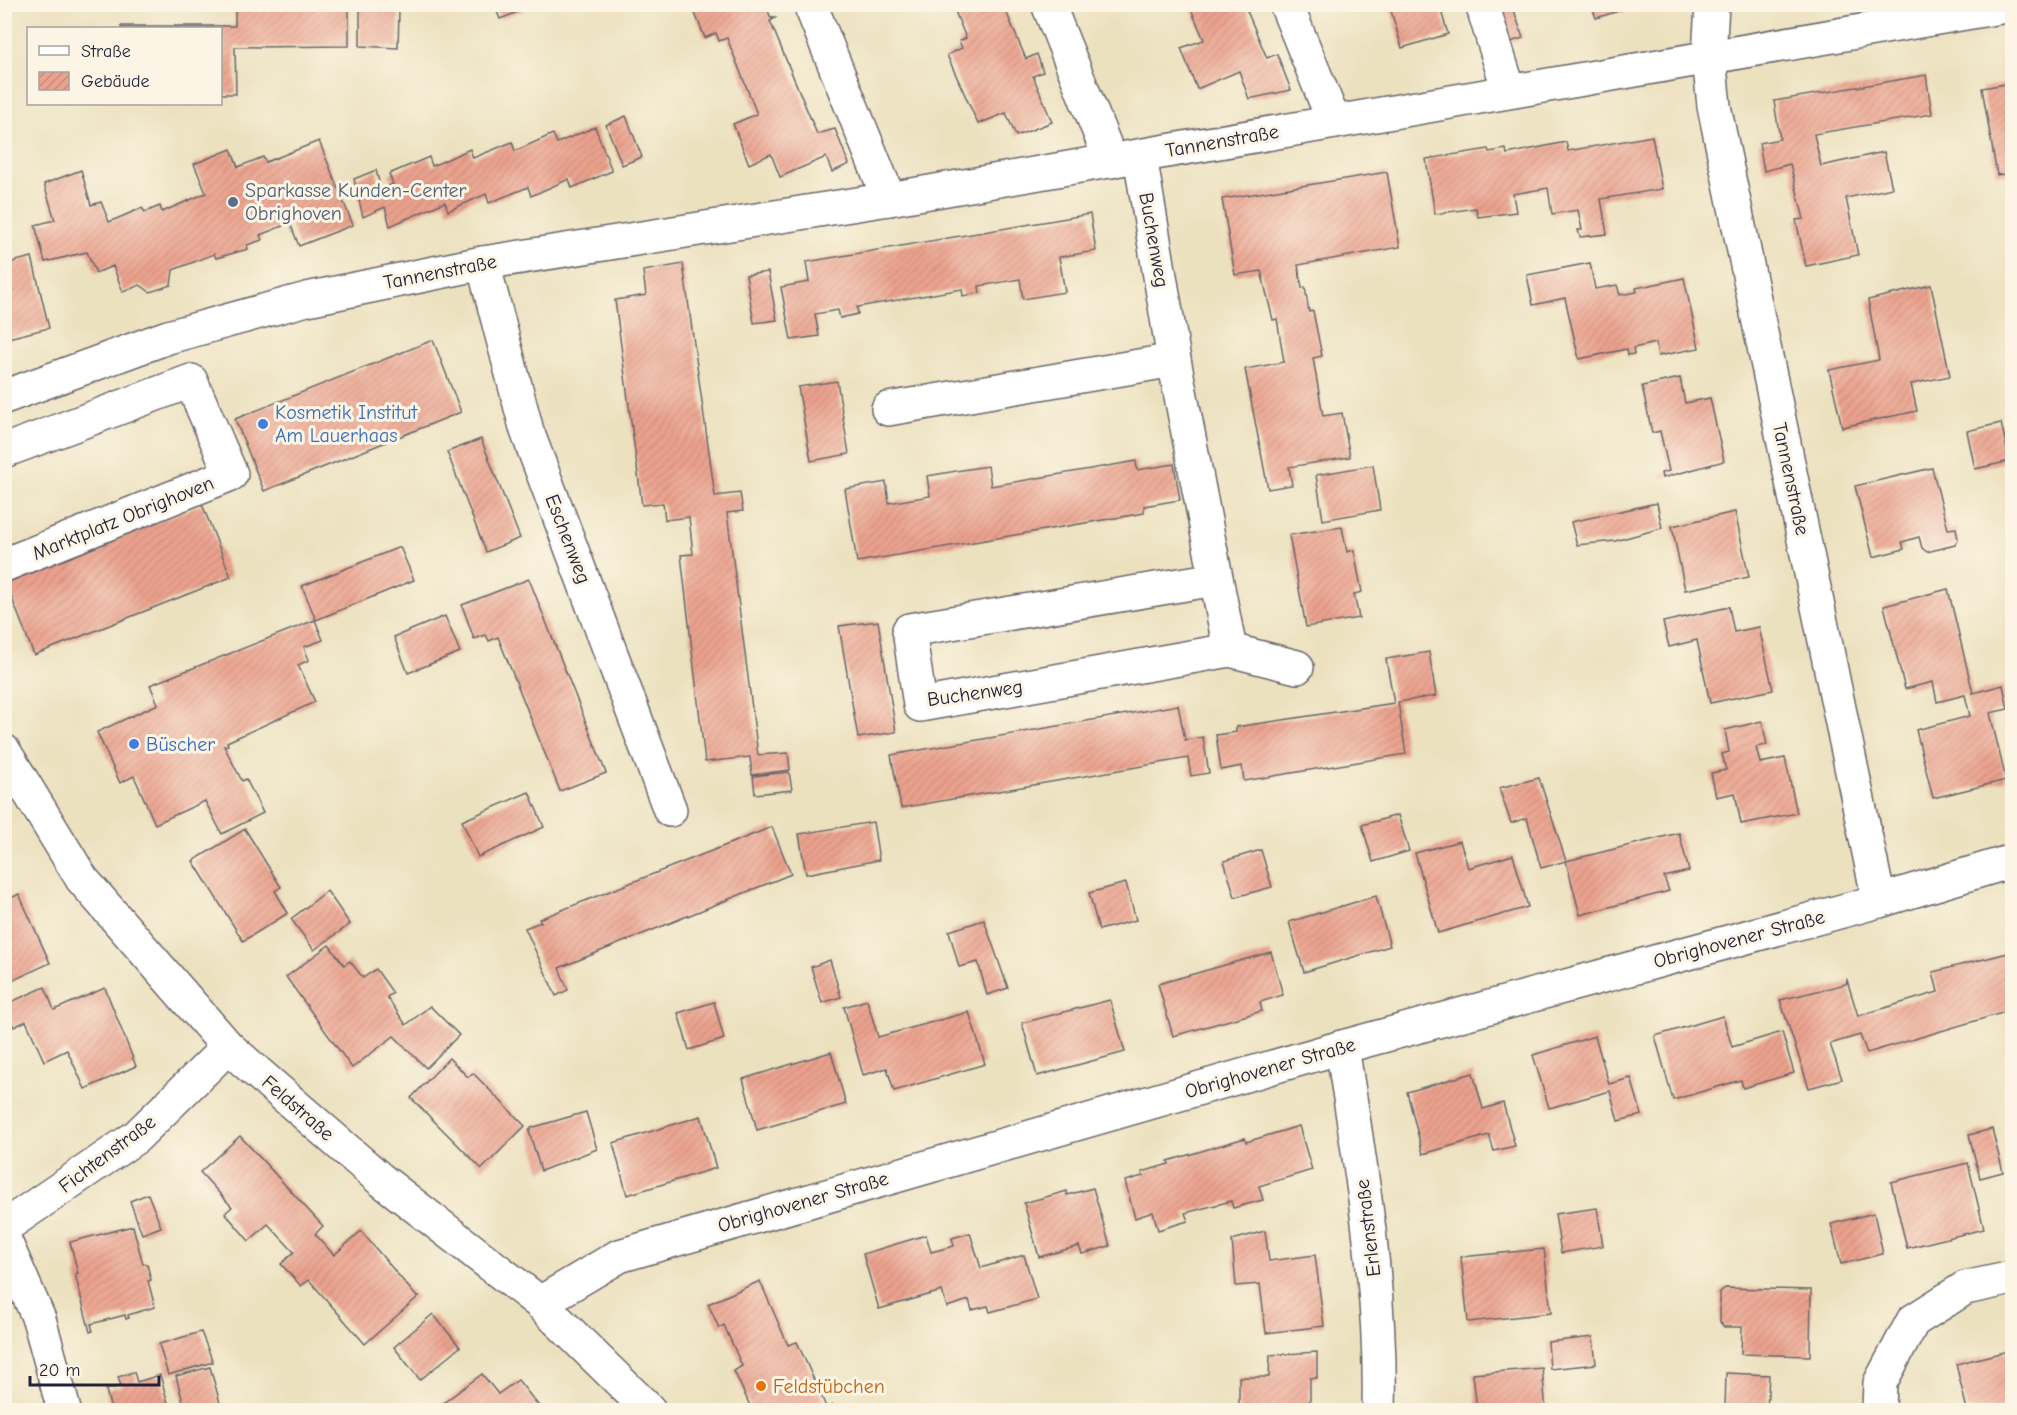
<svg xmlns="http://www.w3.org/2000/svg" width="2017" height="1415" viewBox="0 0 2017 1415" font-family="'Comic Neue',sans-serif">
<defs>
<pattern id="building-hatch" width="6" height="6" patternUnits="userSpaceOnUse" patternTransform="scale(1.5)"><rect width="6" height="6" fill="#eba28d"/><path d="M-1 1l2-2M0 6l6-6M5 7l2-2" fill="none" stroke="#c98b7b"/></pattern>
</defs>
<rect width="100%" height="100%" fill="#fcf5e5"/>
<filter id="ink" filterUnits="userSpaceOnUse"><feTurbulence type="fractalNoise" baseFrequency=".0167" numOctaves="2"/><feDisplacementMap in="SourceGraphic" scale="12" xChannelSelector="R" yChannelSelector="G"/><feConvolveMatrix kernelMatrix="1 2 1 2 8 2 1 2 1" color-interpolation-filters="sRGB"/></filter>
<filter id="wash" filterUnits="userSpaceOnUse"><feTurbulence type="fractalNoise" baseFrequency=".008" numOctaves="4" result="noise"/><feDisplacementMap in="SourceGraphic" scale="24" xChannelSelector="R" yChannelSelector="G"/><feGaussianBlur stdDeviation="1.35" result="paint"/><feColorMatrix in="noise" values="0 0 0 0 0 0 0 0 0 0 0 0 0 0 0 0 0 1.4 0 .05"/><feComposite in="paint" operator="in"/></filter>
<g filter="url(#wash)">
<rect width="100%" height="100%" fill="#ece1bf"/>
<g id="blocks">
<g fill="url(#building-hatch)">
<path d="M235,4H349V46L235,47L236,94H220V28H121V26H235Z"/>
<path d="M494,4H535V5L500,19Z"/>
<path d="M696,4H765L771,18H775L770,21L817,134L835,129L849,164L832,172L826,157L780,177L771,154L749,164L733,124L757,114L727,38L719,41L716,33L705,38L692,6Z"/>
<path d="M952,4H1003L1026,59L1037,54L1043,72L1033,76L1052,122L1016,136L1006,113L978,124L947,55L962,48L959,41L966,38Z"/>
<path d="M1189,4H1244L1267,58L1277,54L1291,90L1249,99L1239,71L1197,89L1181,48L1204,40Z"/>
<path d="M1389,4H1439L1448,34L1402,48Z"/>
<path d="M1496,4H1512L1523,38L1504,44Z"/>
<path d="M1591,4H1638V5L1596,18Z"/>
<path d="M360,10L399,11L398,48L360,46Z"/>
<path d="M1926,75L1932,114L1814,134L1821,166L1884,152L1892,188L1846,198L1858,255L1806,266L1796,220L1804,219L1790,164L1764,171L1759,143L1780,139L1774,101Z"/>
<path d="M2012,83V173L1997,175L1982,88Z"/>
<path d="M626,116L642,157L622,165L606,125Z"/>
<path d="M595,127L612,171L572,188L569,179L531,196L528,187L489,203L486,194L448,211L445,202L390,226L385,207L363,217L354,179L376,170L381,189L393,184L389,174L429,157L432,166L470,149L473,158L512,142L515,151L553,134L557,143Z"/>
<path d="M1652,136L1662,189L1601,199L1607,234L1580,237L1578,230H1582L1578,210L1552,214L1548,188L1513,194L1516,212L1478,217L1476,208L1435,214L1426,159L1488,149L1489,152L1506,149L1507,154L1566,142L1568,151Z"/>
<path d="M319,141L353,225L299,246L290,223L260,235L262,240L247,245L248,249L216,258L214,254L173,270L171,285L150,292L140,285L123,292L113,266L96,273L87,252L45,262L35,225L55,220L44,184L81,170L91,205L101,202L109,222L142,208L145,212L160,206L162,212L206,193L194,164L231,149L238,167L263,157L266,162Z"/>
<path d="M1387,172L1400,247L1298,265L1302,288L1305,287L1309,312L1313,311L1322,356L1313,358L1323,416L1342,413L1350,457L1289,467L1292,485L1268,489L1245,369L1284,362L1277,319L1273,320L1261,271L1235,275L1222,199Z"/>
<path d="M1090,214L1096,251L1059,257L1065,292L1023,299L1020,279L979,286L980,293L963,296L962,289L857,307L858,314L840,318L838,310L815,314L819,336L791,340L781,287L809,282L806,262Z"/>
<path d="M32,257L49,328L4,339V264Z"/>
<path d="M1590,263L1595,289L1617,285L1620,295L1637,292L1636,288L1684,278L1699,348L1658,356L1656,343L1633,348L1634,354L1628,355L1627,349L1579,359L1565,298L1533,305L1527,275Z"/>
<path d="M683,264L715,496L740,493L743,511L727,513L758,755L788,753L790,770L752,775L750,757L705,762L681,555L693,554L689,517L665,520L663,503L642,505L615,300L646,295L643,271Z"/>
<path d="M768,272L777,320L754,323L746,275Z"/>
<path d="M1931,285L1950,376L1911,384L1917,411L1842,427L1829,370L1879,360L1868,300Z"/>
<path d="M433,340L461,412L264,491L235,419Z"/>
<path d="M1680,378L1685,403L1710,398L1724,461L1662,478L1661,473L1669,471L1660,431L1652,433L1642,386Z"/>
<path d="M837,381L849,454L811,461L798,387Z"/>
<path d="M2001,423L2010,461L1975,469L1967,431Z"/>
<path d="M481,439L520,538L486,552L447,452Z"/>
<path d="M1136,461L1137,470L1174,464L1180,500L1144,506V513L857,562L845,489L886,482L889,503L930,496L927,476L968,469L988,466L991,486Z"/>
<path d="M1373,465L1380,510L1323,520L1316,475Z"/>
<path d="M1932,468L1948,529L1956,528L1958,539L1955,545L1927,552L1922,548L1919,537L1902,542L1904,549L1873,557L1855,486Z"/>
<path d="M1657,503L1662,528L1615,541L1577,545L1571,522Z"/>
<path d="M202,504L231,577L34,655L6,583Z"/>
<path d="M1735,512L1749,577L1685,590L1672,526Z"/>
<path d="M1342,527L1347,552L1354,550L1358,572L1362,592L1354,594L1359,618L1306,627L1289,535Z"/>
<path d="M400,547L414,580L316,620L302,586Z"/>
<path d="M529,579L606,773L560,791L498,637L489,641L486,635L474,639L462,605Z"/>
<path d="M1948,589L1973,693L2003,685L2008,709L1990,713L2006,780L1933,798L1916,730L1970,716L1965,695L1937,702L1933,682L1905,689L1884,606Z"/>
<path d="M1729,607L1734,632L1759,627L1773,690L1710,703L1697,640L1669,647L1663,622Z"/>
<path d="M445,616L460,652L408,673L394,637Z"/>
<path d="M315,620L323,640L304,647L309,660L298,665L315,702L227,742L228,745L224,746L242,781L246,779L263,813L222,834L205,801L155,824L134,776L120,783L97,732L158,704L150,685Z"/>
<path d="M878,621L896,732L858,738L839,626Z"/>
<path d="M1429,652L1436,696L1398,702L1406,754L1244,781L1242,766L1221,770L1216,735L1236,732V727L1394,703L1386,659Z"/>
<path d="M1178,705L1185,740L1203,737L1209,773L1191,776L1188,758L901,808L891,755Z"/>
<path d="M1762,721L1767,745L1756,747L1760,763L1785,758L1797,813L1741,824L1735,793L1716,797L1711,773L1726,770L1722,754L1729,752L1725,730Z"/>
<path d="M789,772L792,790L755,794L753,776Z"/>
<path d="M1539,778L1566,861L1541,868L1527,818L1511,823L1499,788Z"/>
<path d="M529,792L544,827L478,857L462,821Z"/>
<path d="M1398,815L1409,851L1373,862L1362,825Z"/>
<path d="M873,822L879,860L806,874L799,834Z"/>
<path d="M772,827L791,874L559,968L568,990L556,996L525,928L541,922L539,919Z"/>
<path d="M245,829L281,887L275,891L288,913L243,941L193,861Z"/>
<path d="M1679,833L1689,871L1664,877L1669,891L1580,915L1566,861Z"/>
<path d="M1460,841L1468,868L1513,855L1528,907L1438,933L1415,853Z"/>
<path d="M1261,850L1272,887L1235,897L1224,861Z"/>
<path d="M1126,883L1136,920L1099,930L1089,893Z"/>
<path d="M327,891L350,924L314,950L291,919Z"/>
<path d="M19,894L50,963L5,984V901Z"/>
<path d="M1376,896L1390,946L1304,972L1289,922Z"/>
<path d="M984,920L1008,988L987,995L978,962L959,967L949,931Z"/>
<path d="M329,945L344,965L350,961L363,978L376,969L393,993L387,997L406,1025L430,1006L459,1035L426,1068L394,1036L352,1068L286,977Z"/>
<path d="M1271,952L1283,995L1260,1002L1262,1011L1173,1036L1158,984Z"/>
<path d="M2012,952V1010L1867,1053L1860,1035L1830,1044L1842,1079L1809,1088L1780,1000L1846,984L1847,980L1858,1016L1938,992L1933,972Z"/>
<path d="M830,960L841,997L822,1003L811,967Z"/>
<path d="M45,987L54,1010L105,988L136,1066L85,1089L67,1050L44,1061L26,1021L14,1027L4,1005Z"/>
<path d="M867,1000L878,1037L969,1012L985,1064L894,1091L887,1068L863,1075L844,1007Z"/>
<path d="M1110,1000L1125,1052L1037,1076L1022,1023Z"/>
<path d="M714,1002L724,1039L689,1050L678,1013Z"/>
<path d="M1723,1016L1732,1047L1782,1032L1794,1073L1743,1088L1741,1080L1673,1100L1655,1036Z"/>
<path d="M1595,1036L1609,1084L1631,1078L1642,1115L1618,1121L1610,1091L1549,1108L1533,1055Z"/>
<path d="M831,1052L846,1104L757,1130L743,1079Z"/>
<path d="M449,1058L468,1077L473,1073L525,1126L482,1169L411,1098Z"/>
<path d="M1473,1073L1483,1109L1503,1103L1515,1146L1494,1151L1489,1135L1423,1154L1407,1092Z"/>
<path d="M586,1112L597,1149L541,1171L529,1131L531,1128Z"/>
<path d="M701,1116L716,1168L627,1195L613,1143Z"/>
<path d="M1299,1126L1312,1170L1259,1186L1263,1200L1233,1208L1231,1201L1185,1213L1188,1221L1158,1230L1153,1212L1135,1218L1125,1181L1143,1176L1142,1172L1169,1164L1168,1161L1245,1138L1246,1142Z"/>
<path d="M1992,1129L2003,1172L1980,1178L1969,1135Z"/>
<path d="M240,1136L323,1226L315,1234L334,1255L361,1231L416,1296H419L365,1344L309,1280L301,1286L281,1264L294,1252L268,1224L249,1241L225,1213L232,1207L200,1172Z"/>
<path d="M1968,1163L1984,1229L1907,1248L1891,1182Z"/>
<path d="M1093,1188L1110,1246L1082,1254L1079,1246L1039,1257L1024,1203L1067,1191V1195Z"/>
<path d="M148,1194L161,1227L142,1234L130,1201Z"/>
<path d="M1597,1208L1603,1246L1561,1253L1555,1214Z"/>
<path d="M1874,1213L1883,1254L1841,1264L1831,1224Z"/>
<path d="M133,1226L143,1264H147L151,1280L148,1281L155,1307L128,1315L129,1318L126,1319L125,1315L91,1324L93,1331L90,1332L75,1274L78,1273L70,1242Z"/>
<path d="M1265,1231L1269,1261L1315,1255L1324,1326L1266,1333L1260,1284L1236,1286L1232,1240Z"/>
<path d="M970,1233L981,1268L1024,1255L1037,1299L990,1312L988,1306L972,1310L969,1300L947,1307L942,1291L879,1309L863,1254L926,1235L931,1252L954,1246L952,1238Z"/>
<path d="M1544,1249L1551,1313L1468,1322L1461,1257Z"/>
<path d="M760,1281L788,1345L797,1342L827,1409L833,1405L837,1410H752L734,1371L742,1366L724,1325L719,1328L708,1304Z"/>
<path d="M1725,1288L1811,1290L1810,1356L1741,1354L1742,1327H1724L1720,1322V1292Z"/>
<path d="M433,1314L460,1347L420,1380L394,1347Z"/>
<path d="M201,1332L213,1362L168,1375L159,1344Z"/>
<path d="M1593,1337L1596,1364L1550,1369L1548,1342Z"/>
<path d="M2012,1350V1410H1967L1956,1364Z"/>
<path d="M1317,1352V1378H1310V1410H1239V1377H1269L1270,1355Z"/>
<path d="M210,1367L222,1410H185L176,1376Z"/>
<path d="M1542,1368L1546,1410H1477L1473,1374Z"/>
<path d="M134,1372L137,1382L160,1375L170,1410H111L106,1390L121,1386L118,1377Z"/>
<path d="M1726,1373L1769,1375L1767,1410H1725Z"/>
<path d="M482,1374L498,1394L518,1380L542,1410H440L438,1407Z"/>
</g>
</g>
</g>
<g filter="url(#ink)">
<use href="#blocks" fill-opacity="0" stroke="#696569" stroke-width="1.5"/>
<g fill="none" stroke-linecap="round" stroke-linejoin="round">
<defs>
<g id="street">
<path d="M810,4L889,199"/>
<path d="M1048,4L1111,161"/>
<path d="M1286,4L1334,122"/>
<path d="M1482,4L1509,91"/>
<path d="M1712,4L1709,57L1714,106L1879,901"/>
<path d="M1140,156L1174,360L1230,650"/>
<path d="M483,263L527,431L670,810"/>
<path d="M4,397L168,337L307,299L483,263L889,199L2012,5"/>
<path d="M888,409L1174,360"/>
<path d="M4,451L191,381L231,474L4,565"/>
<path d="M1216,579L909,630L920,705L1230,650L1297,667"/>
<path d="M1342,1047C1361,1168 1382,1288 1379,1410"/>
<path d="M4,1227L136,1137L228,1047"/>
<path d="M4,1239L39,1319L64,1410"/>
<path d="M1879,1410L1880,1383L1913,1321L1965,1288L2012,1278"/>
</g>
<g id="secondary">
<path d="M4,751L82,879L228,1047L380,1179L540,1303L649,1410"/>
<path d="M540,1303L619,1256L1342,1047L1879,901L2012,861"/>
</g>
</defs>
<use href="#street" stroke="#696569" stroke-width="36"/>
<use href="#secondary" stroke="#696569" stroke-width="36"/>
<use href="#street" stroke="#fff" stroke-width="33"/>
<use href="#secondary" stroke="#fff" stroke-width="33"/>
</g>
</g>
<circle fill="#5c6f8a" stroke="#fcf5e5" stroke-width="2" cx="233" cy="202" r="6"/>
<g fill="#3f7fe0" stroke="#fcf5e5" stroke-width="2">
<circle cx="263" cy="424" r="6"/>
<circle cx="134" cy="744" r="6"/>
</g>
<circle fill="#e8710a" stroke="#fcf5e5" stroke-width="2" cx="761" cy="1386" r="6"/>
<g text-anchor="middle" dominant-baseline="central" stroke-width="6" stroke-linejoin="round" paint-order="stroke">
<g font-size="20" fill="#22223b" stroke="#fcf5e5">
<text transform="translate(1222 141) rotate(-10)">Tannenstraße</text>
<text transform="translate(1154 240) rotate(80)">Buchenweg</text>
<text transform="translate(440 272) rotate(-11)">Tannenstraße</text>
<text transform="translate(1791 479) rotate(78)">Tannenstraße</text>
<text transform="translate(123 518) rotate(-22)">Marktplatz Obrighoven</text>
<text transform="translate(568 539) rotate(69)">Eschenweg</text>
<text transform="translate(975 693) rotate(-8)">Buchenweg</text>
<text transform="translate(1739 939) rotate(-15)">Obrighovener Straße</text>
<text transform="translate(1270 1068) rotate(-16)">Obrighovener Straße</text>
<text transform="translate(298 1108) rotate(41)">Feldstraße</text>
<text transform="translate(107 1154) rotate(-37)">Fichtenstraße</text>
<text transform="translate(803 1202) rotate(-16)">Obrighovener Straße</text>
<text transform="translate(1368 1228) rotate(-97)">Erlenstraße</text>
</g>
<g font-size="20" fill="#4e5e75" stroke="#fcf5e5" text-anchor="start">
<text x="245" y="190">Sparkasse Kunden-Center<tspan x="245" dy="23">Obrighoven</tspan></text>
</g>
<g font-size="20" fill="#366cbe" stroke="#fcf5e5" text-anchor="start">
<text x="275" y="412">Kosmetik Institut<tspan x="275" dy="23">Am Lauerhaas</tspan></text>
<text x="146" y="744">Büscher</text>
</g>
<g font-size="20" fill="#c56008" stroke="#fcf5e5" text-anchor="start">
<text x="773" y="1386">Feldstübchen</text>
</g>
</g>
<rect width="2017" height="1415" fill="none" stroke="#fcf5e5" stroke-width="24"/>
<rect x="27" y="27" width="195" height="78" fill="#fcf5e5" stroke="#a5a1a1" stroke-width="1.5"/>
<rect x="39" y="46" width="30" height="9" fill="#ffffff" stroke="#a5a1a1" stroke-width="1.5"/>
<text x="81" y="57" font-size="18" fill="#22223b">Straße</text>
<rect x="39" y="72" width="30" height="18" fill="url(#building-hatch)" stroke="#a5a1a1" stroke-width="1.5"/>
<text x="81" y="87" font-size="18" fill="#22223b">Gebäude</text>
<path d="M30 1376v9h129v-9" fill="none" stroke="#22223b" stroke-width="3"/>
<text x="39" y="1376" font-size="18" fill="#22223b" stroke="#fcf5e5" stroke-width="4.5" paint-order="stroke">20 m</text>
</svg>
